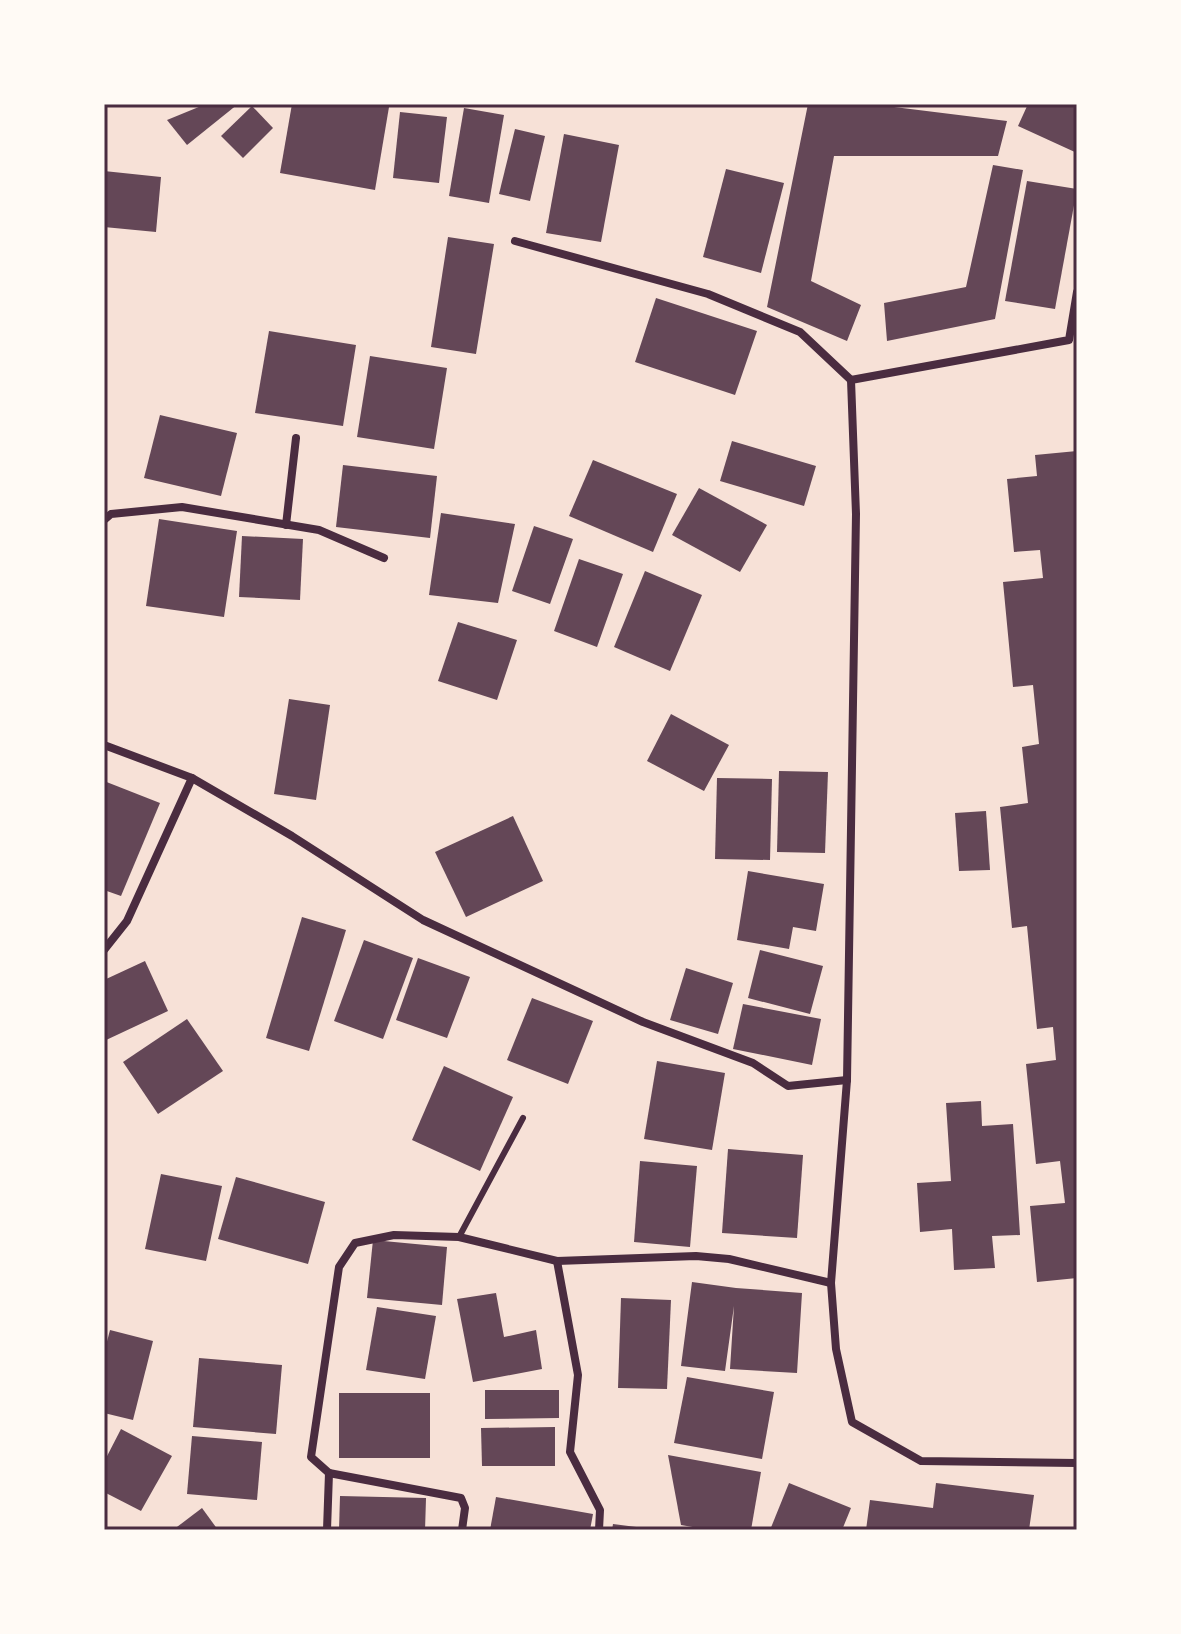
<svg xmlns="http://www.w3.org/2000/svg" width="1181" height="1634" viewBox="0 0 1181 1634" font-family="'Noto Serif',serif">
<rect width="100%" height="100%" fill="#f7e1d7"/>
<g fill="#644757">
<path d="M206,104H238L187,145L167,120Z"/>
<path d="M292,104H372L389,107L375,190L280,173Z"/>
<path d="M808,104H870L1007,121L998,156H834L811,281L861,305L847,341L767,307Z"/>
<path d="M1028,104H1077V153L1018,126Z"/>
<path d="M252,106L273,128L243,158L221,136Z"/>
<path d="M464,108L504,115L489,203L449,196Z"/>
<path d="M400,112L447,117L439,183L393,178Z"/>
<path d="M515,129L545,136L530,201L499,194Z"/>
<path d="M564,134L619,145L601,242L546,233Z"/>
<path d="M993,165L1023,170L995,319L887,341L884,303L966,287Z"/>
<path d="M726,169L784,183L761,273L703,257Z"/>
<path d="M104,171L161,177L156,232L104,227Z"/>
<path d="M1027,181L1077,189L1055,309L1005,301Z"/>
<path d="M448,237L494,244L476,354L431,347Z"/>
<path d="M656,298L757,331L735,395L635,362Z"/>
<path d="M269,331L356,345L343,426L255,413Z"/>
<path d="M370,356L447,368L434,449L357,437Z"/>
<path d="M160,415L237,433L221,496L144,478Z"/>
<path d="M732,441L816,466L804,506L720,481Z"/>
<path d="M1077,451V1278L1037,1282L1030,1206L1065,1203L1060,1161L1036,1164L1026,1064L1056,1060L1053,1027L1037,1029L1027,926L1012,928L1000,807L1028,803L1022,747L1039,744L1033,685L1013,687L1003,582L1043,578L1040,550L1014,552L1007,479L1037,476L1035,455Z"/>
<path d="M593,460L677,494L653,552L569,516Z"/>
<path d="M343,465L437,476L430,538L336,527Z"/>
<path d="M699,488L767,525L740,572L672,535Z"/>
<path d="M441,513L515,524L498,603L429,595Z"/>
<path d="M159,519L237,531L224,617L146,606Z"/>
<path d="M534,526L573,539L550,604L512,591Z"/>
<path d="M242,536L303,539L300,600L239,597Z"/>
<path d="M579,559L623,574L597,647L554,631Z"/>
<path d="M645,571L702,595L670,671L614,647Z"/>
<path d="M458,622L517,640L497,700L438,681Z"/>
<path d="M289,699L330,705L316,800L274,794Z"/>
<path d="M671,714L729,745L704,791L647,761Z"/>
<path d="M779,771L828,772L825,853L777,852Z"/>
<path d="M717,778L772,779L770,860L715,859Z"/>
<path d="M104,781L160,803L121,896L104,890Z"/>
<path d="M986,811L990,870L959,871L955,813Z"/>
<path d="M513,816L543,881L466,917L435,852Z"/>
<path d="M748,871L824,884L816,931L793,927L789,949L737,940Z"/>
<path d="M302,917L346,930L309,1051L266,1038Z"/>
<path d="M364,940L413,958L383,1039L334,1021Z"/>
<path d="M760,950L823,966L810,1014L748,998Z"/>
<path d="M418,958L470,977L447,1038L396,1020Z"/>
<path d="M145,961L168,1011L104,1041V980Z"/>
<path d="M686,968L733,983L718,1034L670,1020Z"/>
<path d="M532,998L593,1021L568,1084L507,1060Z"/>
<path d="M743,1004L821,1019L812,1065L733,1049Z"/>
<path d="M187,1019L223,1071L158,1114L123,1062Z"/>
<path d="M657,1061L725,1073L712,1150L644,1139Z"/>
<path d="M444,1066L513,1097L480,1171L412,1140Z"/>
<path d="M981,1101L982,1126L1013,1124L1020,1235L992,1236L995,1268L954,1270L952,1229L920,1232L917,1183L951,1181L946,1103Z"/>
<path d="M728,1149L803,1155L797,1238L722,1233Z"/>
<path d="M640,1161L697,1166L690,1247L634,1242Z"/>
<path d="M161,1174L222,1186L206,1261L145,1249Z"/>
<path d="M236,1177L325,1202L308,1264L218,1239Z"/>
<path d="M373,1240L447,1247L442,1305L367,1298Z"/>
<path d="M692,1282L736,1288L802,1293L797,1373L730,1369L734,1306L725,1371L681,1366Z"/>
<path d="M496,1293L504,1337L536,1330L542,1369L473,1382L457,1299Z"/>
<path d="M621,1298L671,1300L667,1389L618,1388Z"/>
<path d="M377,1307L436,1316L425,1379L366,1370Z"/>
<path d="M110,1330L153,1341L133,1420L104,1413V1353Z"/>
<path d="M199,1358L282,1365L276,1434L193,1427Z"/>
<path d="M687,1377L774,1392L762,1459L674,1443Z"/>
<path d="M485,1390H559V1418L485,1419Z"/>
<rect x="339" y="1393" width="91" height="65"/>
<path d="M555,1427V1466H482L481,1428Z"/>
<path d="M121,1429L172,1456L141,1511L104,1492V1462Z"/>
<path d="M192,1436L262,1442L257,1500L187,1494Z"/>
<path d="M668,1455L761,1472L751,1530H710L681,1525Z"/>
<path d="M789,1483L851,1508L842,1530H770Z"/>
<path d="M936,1483L1034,1495L1029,1530H866L870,1500L933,1508Z"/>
<path d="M340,1496L426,1498L425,1530H339Z"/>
<path d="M496,1497L593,1514L590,1530H490Z"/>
<path d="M202,1508L218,1530H173Z"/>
<path d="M613,1524L644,1528V1530H612Z"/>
</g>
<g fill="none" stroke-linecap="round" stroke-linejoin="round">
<path stroke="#4a2c40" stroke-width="6" d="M459,1237L523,1118"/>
<g stroke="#4a2c40" stroke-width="8">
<path d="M515,241L708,294L800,332L851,380"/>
<path d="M1077,292L1069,340L851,380L856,514L847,1080L831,1283L836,1349L852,1422L921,1461L1077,1463"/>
<path d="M104,520L111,514L182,507L319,530L384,558"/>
<path d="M286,525L296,438"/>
<path d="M104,745L192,778L292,836L423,920L643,1022L753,1063L788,1086L847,1080"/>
<path d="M104,950L127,921L192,778"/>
<path d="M557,1261L578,1375L570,1452L600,1510L599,1530"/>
<path d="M327,1530L329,1473"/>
<path d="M462,1530L465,1508L461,1498L329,1473L311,1457L339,1267L355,1243L394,1235L459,1237L557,1261L696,1256L729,1259L831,1283"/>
</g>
</g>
<rect width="1181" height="1634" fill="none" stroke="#fffaf5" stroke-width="212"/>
<rect x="106" y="106" width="969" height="1422" fill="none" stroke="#4a2c40" stroke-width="3"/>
</svg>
